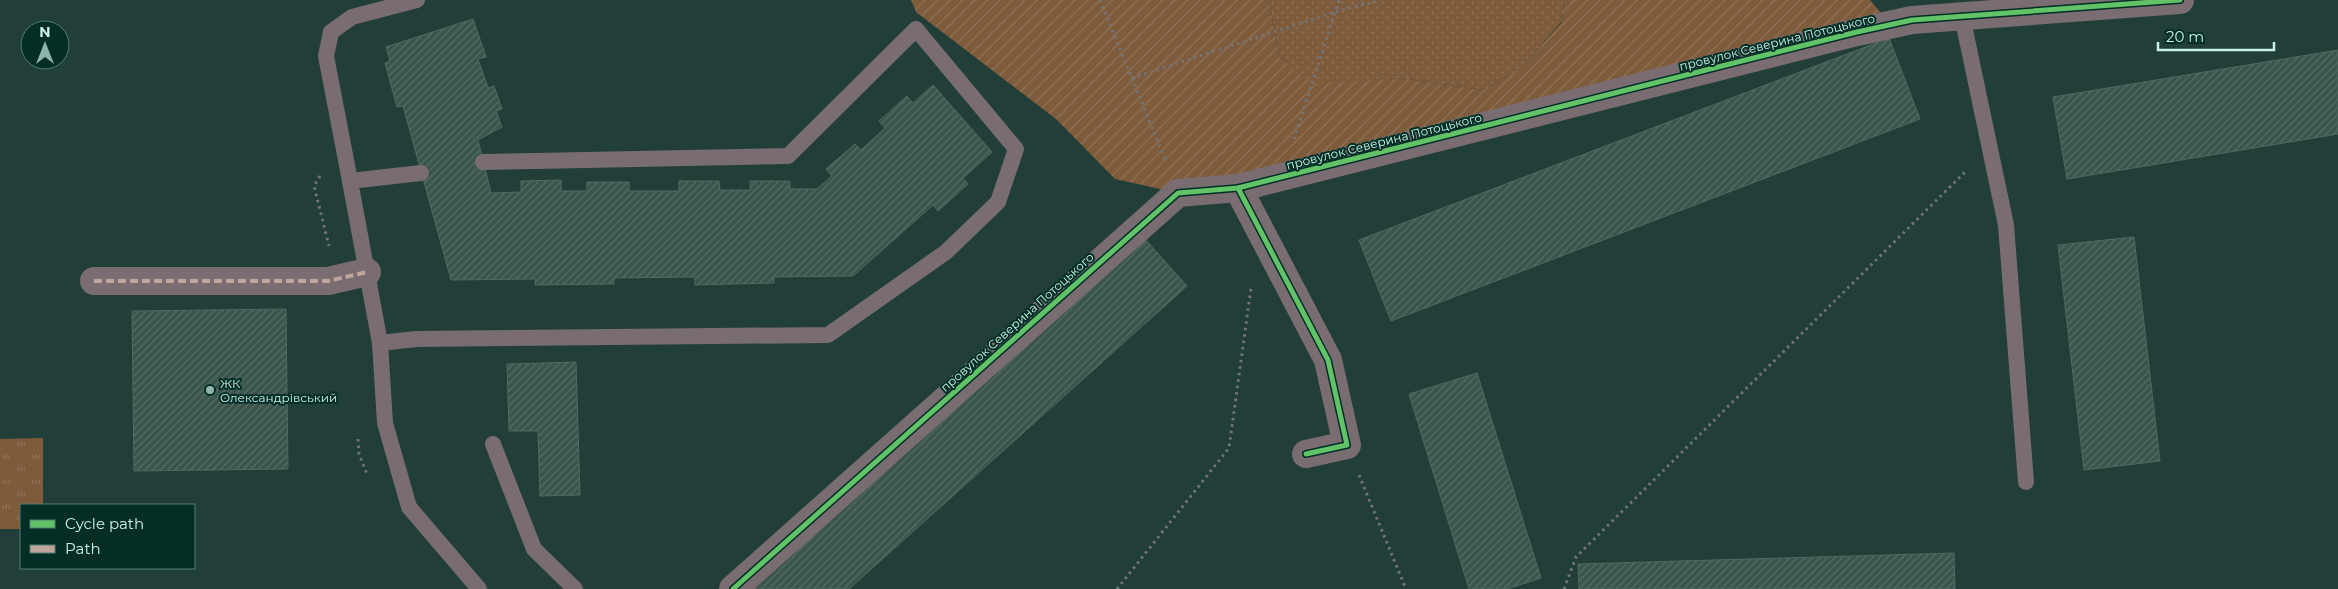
<svg xmlns="http://www.w3.org/2000/svg" width="2338" height="589" viewBox="0 0 2338 589" font-family="Montserrat,sans-serif">
<defs>
<pattern id="grass-dots" width="8" height="8" patternUnits="userSpaceOnUse" patternTransform="scale(1.25)"><rect width="8" height="8" fill="#7e5b3b"/><path d="M2 2h.1M6 6h.1" fill="none" stroke="#8f7357" stroke-width="1.8" stroke-linecap="round"/></pattern>
<pattern id="park-tufts" width="24" height="20" patternUnits="userSpaceOnUse" patternTransform="scale(1.25)"><rect width="24" height="20" fill="#7e5b3b"/><path d="M3 7l-1-3M5 7V3M7 7l1-3M15 17l-1-3M17 17v-4M19 17l1-3" fill="none" stroke="#8f7357"/></pattern>
<pattern id="garden-furrows" width="10" height="10" patternUnits="userSpaceOnUse" patternTransform="scale(1.25)"><rect width="10" height="10" fill="#7e5b3b"/><path d="M-1 1l2-2M0 10L10 0M9 11l2-2" fill="none" stroke="#8f7357"/></pattern>
<pattern id="building-hatch" width="6" height="6" patternUnits="userSpaceOnUse" patternTransform="scale(1.25)"><rect width="6" height="6" fill="#3a554b"/><path d="M-1 1l2-2M0 6l6-6M5 7l2-2" fill="none" stroke="#556e65"/></pattern>
</defs>
<rect width="100%" height="100%" fill="#213e38"/>
<path fill="url(#grass-dots)" d="M1269,0H1564L1562,21L1521,68L1483,90L1401,78L1312,85L1279,56Z"/>
<path fill="url(#park-tufts)" d="M43,438V505H21V529H0V439Z"/>
<path fill="url(#garden-furrows)" d="M911,0H1269L1279,56L1312,84L1401,78L1483,90L1521,68L1562,22L1564,0H1870L1891,25L1178,193L1115,179L1056,119L916,12Z"/>
<g fill="url(#building-hatch)" stroke="#4f6a60">
<path d="M473,19L486,57L478,59L488,88L494,86L502,109L496,111L502,127L478,140L491,193L521,192V181L561,180V191H587V182H629V191H679V181H719L720,190H750V181H790V189H817L832,176L826,169L855,144L861,150L885,128L879,121L907,96L913,103L933,85L992,152L963,178L968,184L938,211L933,205L853,276L774,277V283L695,285V277L614,278V284L535,285V279L451,280L403,106L397,107L385,63L390,61L386,47Z"/>
<path d="M1889,38L1920,119L1391,321L1359,240Z"/>
<path d="M2338,50V134L2067,179L2053,97Z"/>
<path d="M2134,237L2160,461L2084,470L2058,245Z"/>
<path d="M1144,238L1187,286L849,589H752Z"/>
<path d="M286,309L288,469L134,471L132,311Z"/>
<path d="M576,362L580,495L540,496L538,431H509L507,364Z"/>
<path d="M1477,373L1541,578L1507,589H1469L1409,394Z"/>
<path d="M1954,553L1955,589H1579L1578,564Z"/>
</g>
<g fill="none" stroke-linecap="round" stroke-linejoin="round">
<g stroke="#737475" stroke-width="3" stroke-dasharray="2.5 4" stroke-linecap="butt">
<path d="M1100,0L1166,162"/>
<path d="M1132,78L1335,12L1381,0"/>
<path d="M1294,139L1339,0"/>
<path d="M320,176L314,186L329,246"/>
<path d="M358,439L359,454L367,474"/>
<path d="M1359,475L1406,589"/>
<path d="M1117,589L1229,448L1251,288"/>
<path d="M1564,589L1576,557L1965,172"/>
</g>
<g stroke="#796d72" stroke-width="16">
<path d="M1962,16L2006,225L2026,482"/>
<path d="M421,173L350,181L380,343L385,423L409,507L479,589"/>
<path d="M350,181L326,56L331,32L352,17L417,0"/>
<path d="M380,343L416,339L828,335L946,252L998,202L1016,149L916,29L788,156L483,162"/>
<path d="M493,444L534,549L575,589"/>
</g>
<g stroke="#796d72" stroke-width="28">
<path d="M1238,188L1328,360L1347,445L1306,454"/>
<path d="M94,281H328L367,272"/>
<path d="M733,589L1178,193L1238,188L1857,32L1912,20L2180,0"/>
</g>
<path stroke="#c0a59a" stroke-width="4" stroke-dasharray="8 4" stroke-linecap="butt" d="M94,281H328L367,272"/>
<defs>
<g id="cycleway">
<path d="M1238,188L1328,360L1347,445L1306,454"/>
<path d="M733,589L1178,193L1238,188L1857,32L1912,20L2180,0"/>
</g>
</defs>
<use href="#cycleway" stroke="#022e26" stroke-width="8"/>
<use href="#cycleway" stroke="#61c268" stroke-width="5"/>
</g>
<circle fill="#8eb5ab" stroke="#022e26" stroke-width="2" cx="210" cy="390" r="5"/>
<g text-anchor="middle" dominant-baseline="central" stroke-width="4" stroke-linejoin="round" paint-order="stroke">
<g font-size="12" fill="#c9f5e9" stroke="#022e26">
<text transform="translate(1777 42) rotate(-14)">провулок Северина Потоцького</text>
<text transform="translate(1384 141) rotate(-14)">провулок Северина Потоцького</text>
<text transform="translate(1017 322) rotate(-42)">провулок Северина Потоцького</text>
</g>
<g font-size="12" fill="#c9f5e9" stroke="#022e26" text-anchor="start">
<text x="220" y="383">ЖК<tspan x="220" dy="14">Олександрівський</tspan></text>
</g>
</g>
<rect x="20" y="504" width="175" height="65" fill="#022e26" stroke="#527e74"/>
<rect x="30" y="520" width="25" height="8" fill="#61c268" stroke="#527e74"/>
<text x="65" y="529" font-size="15" fill="#c9f5e9">Cycle path</text>
<rect x="30" y="545" width="25" height="8" fill="#c0a59a" stroke="#527e74"/>
<text x="65" y="554" font-size="15" fill="#c9f5e9">Path</text>
<g transform="translate(45 45)"><circle r="24" fill="#022e26" stroke="#527e74"/>
<path d="M0-4L9 19L0 12L-9 19Z" fill="#8eb5ab"/>
<text y="-8" font-size="14" font-weight="bold" text-anchor="middle" fill="#c9f5e9">N</text>
</g>
<path d="M2158 42v8h116v-8" fill="none" stroke="#c9f5e9" stroke-width="2.5"/>
<text x="2166" y="42" font-size="15" fill="#c9f5e9" stroke="#022e26" stroke-width="4" paint-order="stroke">20 m</text>
</svg>
